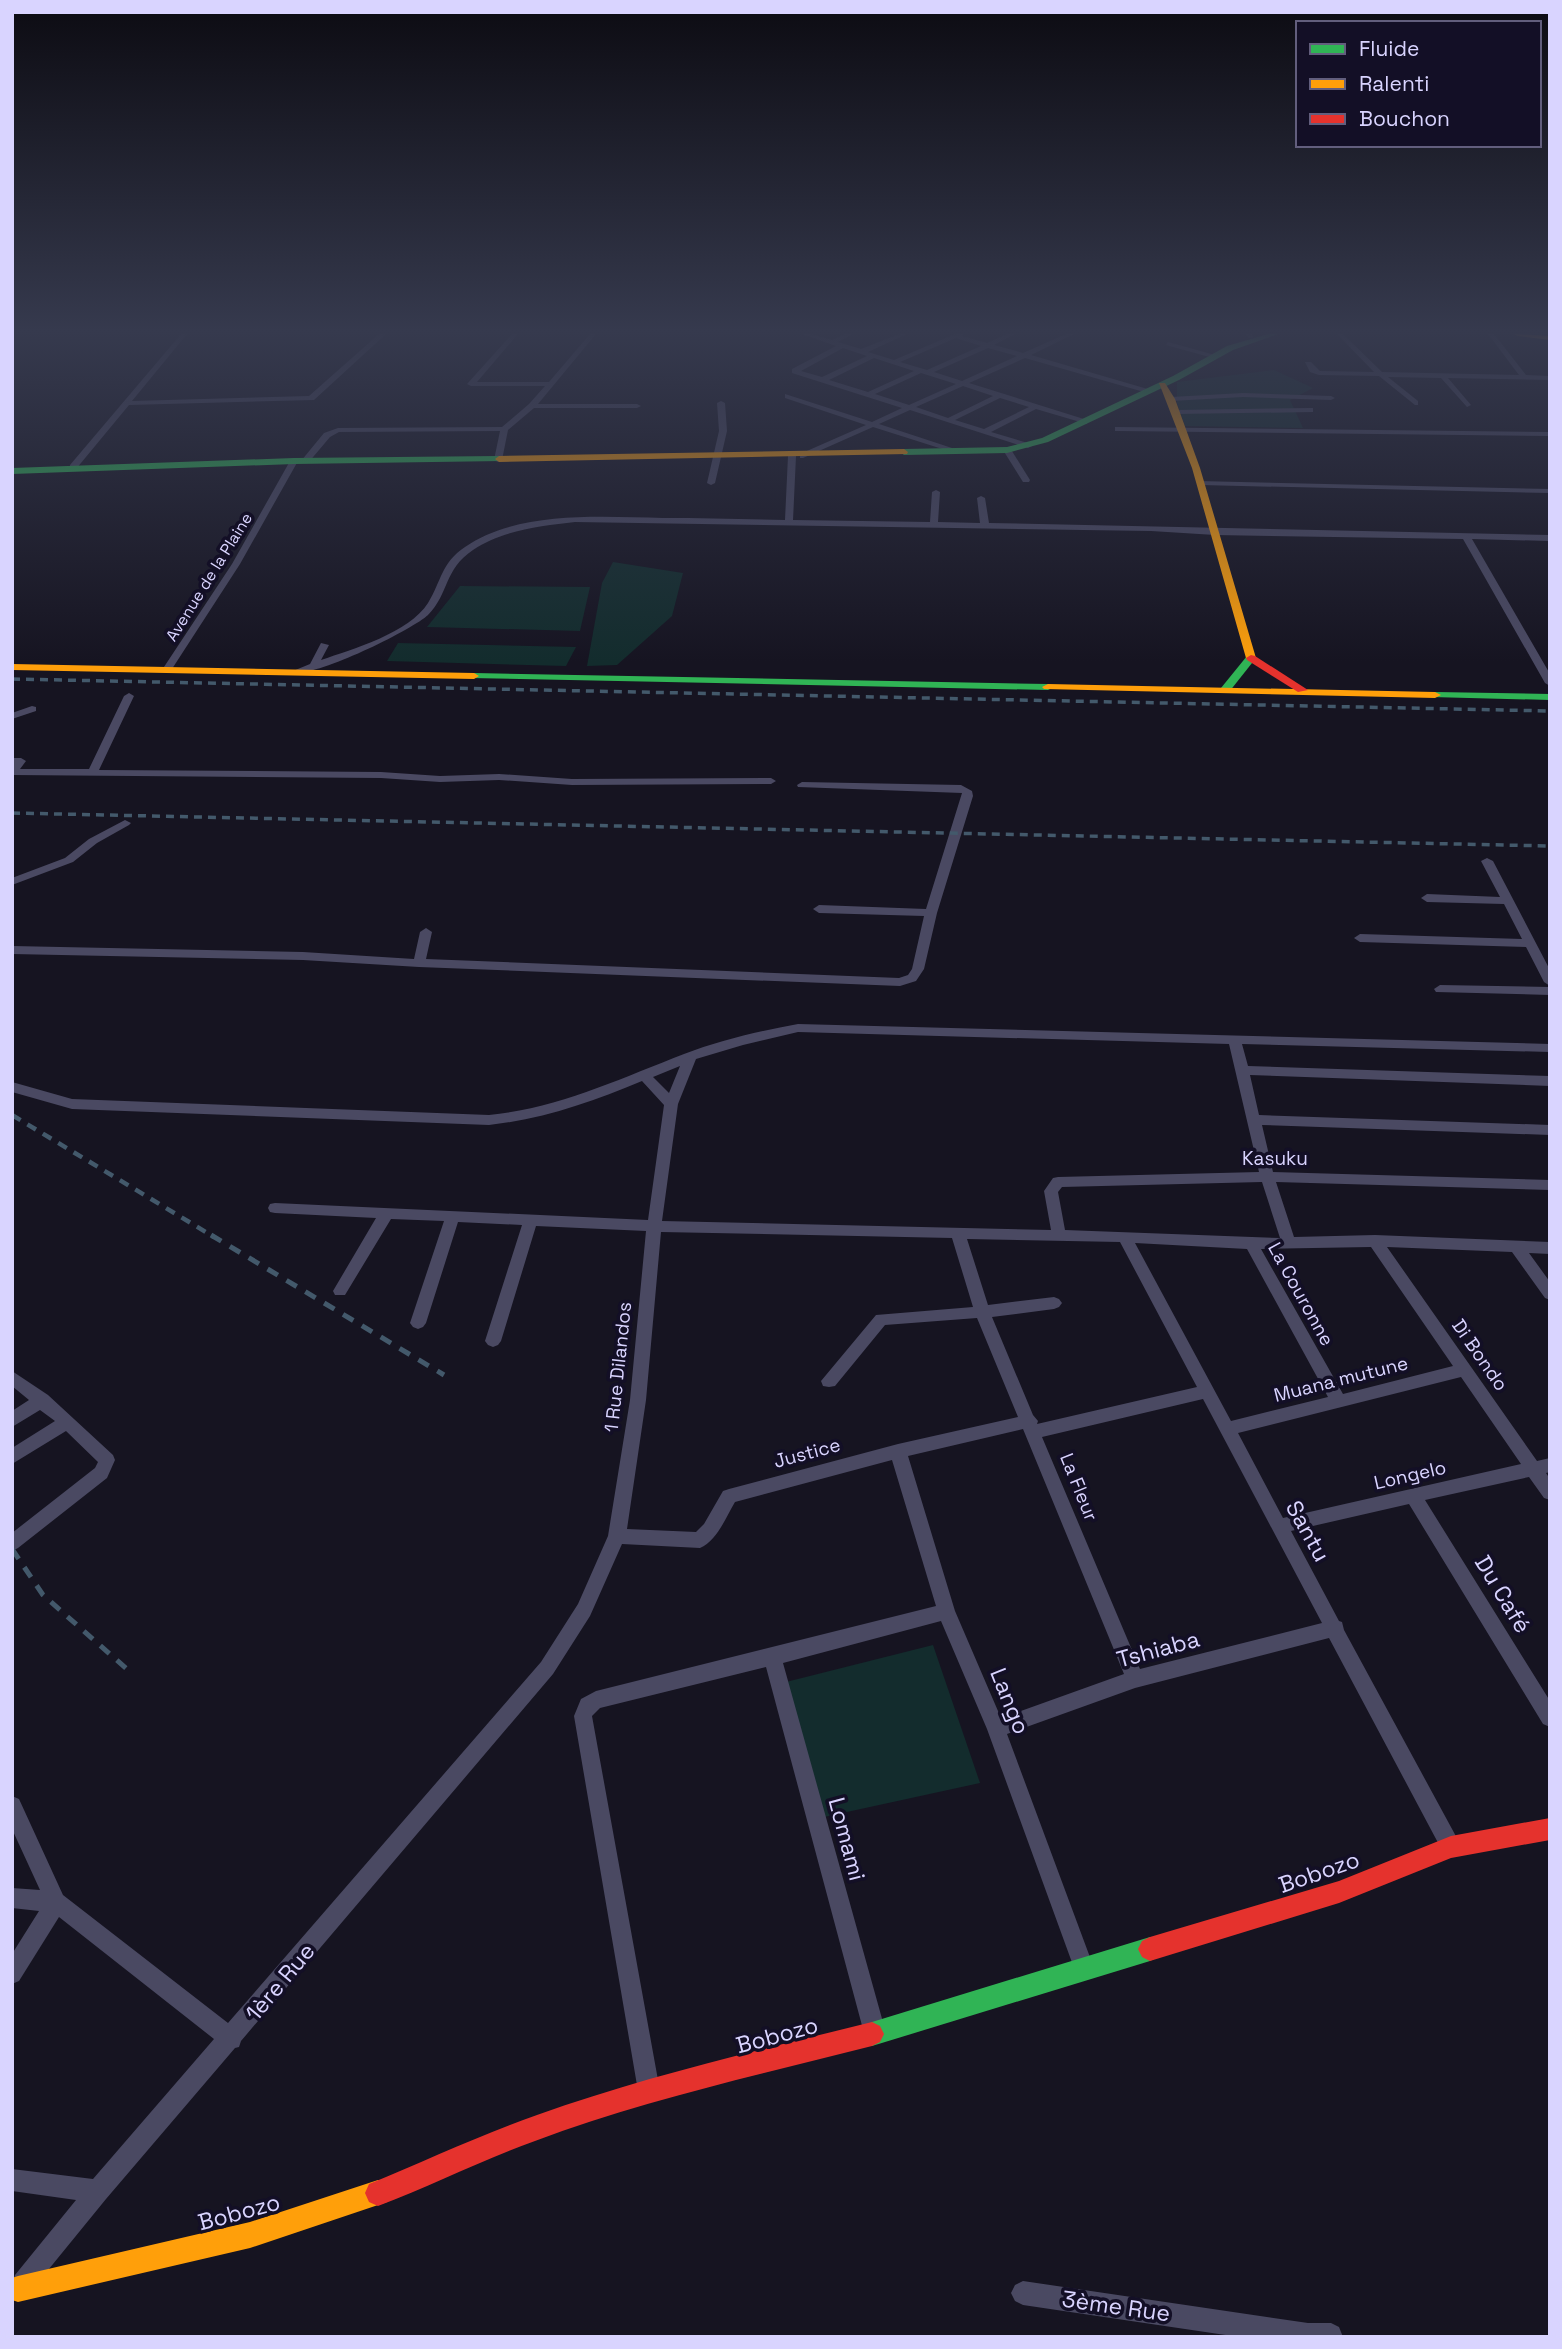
<svg xmlns="http://www.w3.org/2000/svg" width="1562" height="2349" viewBox="0 0 1562 2349" font-family="'Space Grotesk',sans-serif">
<rect width="100%" height="100%" fill="#161421"/>
<g fill="#132c2d">
<path d="M1274,370L1313,388L1290,400L1303,428L1185,426L1177,403V382Z"/>
<path d="M613,562L683,573L672,616L617,665L587,666L602,583Z"/>
<path d="M460,586L590,587L580,631L427,627Z"/>
<path d="M398,643L576,647L566,666L387,661Z"/>
<path d="M933,1645L980,1783L824,1817L786,1682Z"/>
</g>
<g fill="none" stroke-linecap="round" stroke-linejoin="round">
<g fill="#4a4962" fill-rule="evenodd">
<path d="M181,334H187L132,401L309,396L379,334H386L314,400L129,405L76,469H70V465Z"/>
<path d="M512,334H518L477,382H549L590,334H596L538,404H637L641,406L637,408H534L508,430L502,460L498,462L494,460L500,431L339,432L330,437L308,463L301,461L324,433L338,428L502,427L529,404L545,386H471L467,384Z"/>
<path d="M802,334H811L832,340L845,334H853L838,342L861,349L899,334H907L868,352L894,360L955,334H963L962,336L987,343L1007,334H1015L994,345L1023,353L1066,334H1074L1031,355L1151,390L1144,392L1025,358L969,383L1087,420V424L1036,409L991,432L1031,444L1032,446L1028,448L910,410L879,424L955,449V453L873,427L803,458H800V454L866,425L785,398V394L872,422L902,408L792,373V369L836,346ZM956,338L981,346L927,370L900,362ZM843,348L867,356L822,377L801,371ZM988,348L1017,356L962,381L934,372ZM874,358L914,371L868,392L829,380ZM921,373L956,384L909,405L875,394ZM963,386L993,396L948,418L916,407ZM1000,398L1029,407L984,429L955,420Z"/>
<path d="M1246,334H1252L1254,337L1249,338Z"/>
<path d="M1337,334H1343L1382,372L1519,375L1488,334H1494L1526,375L1550,376V380L1448,378L1471,405L1467,407L1441,378L1388,377L1418,401V405H1415L1379,376L1319,375L1310,372L1305,362H1311L1320,371L1374,372Z"/>
<path d="M1168,342L1215,355L1217,356L1213,358L1166,345Z"/>
<path d="M1243,393L1331,396L1335,398L1331,400L1243,397L1171,401L1167,399L1171,397Z"/>
<path d="M721,401L725,403L727,431L715,483L711,485L707,483L719,431L717,403Z"/>
<path d="M1310,408H1313V412L1176,414L1172,412L1176,410Z"/>
<path d="M1115,427L1550,432V436L1118,431H1115Z"/>
<path d="M1004,448H1010L1030,480L1029,482H1023L1003,450Z"/>
<path d="M792,454L796,456L793,520L930,522L932,492L936,490L940,492L938,522L980,523L977,498L981,496L985,498L989,523L1550,535V541L1472,539L1550,674V686L1545,683L1463,539L1215,535L1151,531L575,522C541,526 502,530 473,550C444,569 449,594 428,615C412,630 309,681 293,671L310,664L321,643L329,645L321,660C353,649 409,633 428,603C442,580 441,563 465,547C519,510 601,517 663,518C703,518 744,519 785,520L788,456Z"/>
<path d="M294,459L298,461L240,564L170,672H164L162,670L232,564L290,461Z"/>
<path d="M1198,481L1550,489V493L1201,485H1198Z"/>
<path d="M129,693L134,696L99,770L381,772L440,776L499,774L572,779L771,778L776,781L771,784L572,785L499,780L440,782L381,778L12,775V758H21L26,761L20,769H89L124,696Z"/>
<path d="M32,706L36,707V711L12,719V713Z"/>
<path d="M802,782L961,785L972,791L973,796L937,913L924,969L916,981L900,986L419,967L303,960L12,954V946L303,952L414,959L420,932L426,928L432,932L426,959L899,978L908,975L912,969L924,916L819,913L813,909L819,905L926,909L962,793L798,787L797,785Z"/>
<path d="M125,820L131,823L129,825L97,843L73,862L12,885V878L65,858L89,839Z"/>
<path d="M1487,858L1493,861L1550,970V986L1544,982L1526,947L1360,942L1354,938L1360,934L1522,939L1504,904L1427,902L1421,898L1427,894L1500,897L1481,861Z"/>
<path d="M1440,985L1550,987V995L1436,992L1434,989Z"/>
<path d="M798,1024L1550,1044V1052L1242,1044L1248,1066L1550,1076V1086L1250,1075L1259,1115L1550,1125V1135L1262,1125L1273,1172L1550,1180V1190L1276,1182L1294,1237L1375,1235L1550,1242V1254L1529,1253L1550,1282V1300L1545,1298L1512,1252L1387,1247L1537,1461L1550,1458V1472L1546,1473L1550,1479V1500L1544,1498L1529,1477L1425,1500L1550,1701V1727L1543,1724L1409,1504L1291,1531L1339,1621L1342,1622L1344,1630L1458,1840L1461,1847L1458,1854L1451,1857L1444,1854L1329,1638L1135,1688L1007,1734L1094,1968L1091,1975L1084,1978L1077,1975L1074,1968L987,1729L941,1621L783,1663L886,2033L883,2041L875,2044L867,2041L864,2033L766,1667L600,1708L592,1716L660,2091L657,2099L649,2102L641,2099L638,2091L574,1716L581,1699L596,1691L936,1606L892,1460L735,1502C726,1517 717,1541 700,1548L622,1544L590,1616L553,1674L241,2041L239,2047L235,2048L106,2199L31,2291L23,2295L15,2291L12,2285L15,2275L76,2200L12,2191V2169L93,2179L214,2039L59,1917L19,1981L12,1984V1954L39,1911L12,1908V1888L40,1890L12,1829V1796L19,1799L63,1895L228,2023L541,1662L578,1604L608,1536L630,1400L646,1231L536,1226L501,1341L498,1345L493,1347L488,1345L485,1341L522,1225L458,1222L426,1323L423,1327L418,1329L413,1327L410,1323L444,1221L391,1219L345,1295H335L333,1291L376,1218L275,1213L270,1212L268,1208L270,1204L275,1203L648,1220L664,1105L642,1081C592,1102 543,1119 489,1125L72,1109L12,1092V1082L72,1099L489,1115C559,1108 619,1079 684,1054C720,1040 759,1031 798,1024ZM798,1032L1229,1044L1259,1172L1058,1177L1053,1178L1044,1191L1051,1230L662,1221L678,1104L696,1059L743,1045ZM680,1066L669,1093L653,1077ZM1262,1182L1280,1238L1065,1230L1058,1192L1062,1187ZM661,1232L952,1238L973,1307L876,1315L821,1381L823,1386L829,1387L835,1386L885,1325L977,1318L1018,1417L898,1444L729,1489L723,1491L704,1524L696,1532L627,1529L646,1400ZM967,1239L1120,1242L1197,1387L1037,1424L1038,1421L1033,1415L992,1317L1054,1309L1059,1307L1062,1303L1059,1299L1054,1297L988,1305ZM1135,1243L1247,1249L1328,1397L1231,1421ZM1371,1247L1453,1366L1343,1394L1261,1249ZM1461,1377L1521,1464L1283,1518L1238,1433ZM1203,1399L1322,1623L1140,1669L1042,1437ZM1023,1429L1124,1674L1001,1718L955,1611L908,1456Z"/>
<path d="M12,1371L48,1395L113,1455L115,1460L107,1478L18,1548L12,1551V1533L95,1468L98,1462L66,1431L12,1464V1448L55,1421L40,1410L12,1427V1411L29,1400L12,1386Z"/>
<path d="M1023,2281L1308,2323H1331L1339,2327L1343,2337H1239L1023,2305L1015,2301L1011,2293L1015,2285Z"/>
</g>
<g fill="#30b455" fill-rule="evenodd">
<path d="M1268,334H1278L1233,350L1179,380L1048,442L1007,453L904,455L900,452L904,449L1007,447L1042,438L1173,376L1227,346Z"/>
<path d="M499,456L503,459L502,461L294,464L12,474V468L294,458Z"/>
<path d="M1247,656L1256,658L1229,692H1221V688Z"/>
<path d="M474,673L1048,684L1054,687L1048,690L470,678L469,676Z"/>
<path d="M1435,692L1550,694V700L1431,697L1429,695Z"/>
<path d="M1150,1937L1158,1941L1162,1949L1158,1957L1150,1961L872,2046L864,2042L860,2034L864,2026L872,2022Z"/>
</g>
<g fill="#ff9f0a" fill-rule="evenodd">
<path d="M1514,334L1550,336V340L1518,336Z"/>
<path d="M1159,383H1165L1175,399L1200,468L1256,658L1255,660L1246,658L1192,468Z"/>
<path d="M904,449L908,452L907,454L499,462L495,459L499,456Z"/>
<path d="M12,664L474,673L479,676L474,679L12,670Z"/>
<path d="M1048,684L1435,692L1441,695L1435,698L1044,689L1042,687Z"/>
<path d="M378,2180L387,2184L391,2193L387,2202L250,2248L18,2302L12,2300V2278L18,2276L250,2222Z"/>
</g>
<g fill="#e5322d" fill-rule="evenodd">
<path d="M1251,655L1255,656L1308,690L1298,692L1247,660L1246,658Z"/>
<path d="M1550,1818V1840L1451,1858L1339,1903L1150,1961L1142,1957L1138,1949L1142,1941L1150,1937L1339,1881L1451,1836Z"/>
<path d="M872,2022L880,2026L884,2034L880,2042L872,2046C759,2075 644,2100 535,2141C482,2160 431,2186 378,2206L369,2202L365,2193L369,2184C425,2161 480,2135 537,2115C646,2076 760,2050 872,2022Z"/>
</g>
<g stroke="#43596b" stroke-width="3.5" stroke-dasharray="8 6" stroke-linecap="butt">
<path d="M12,679L1550,711"/>
<path d="M12,813L1550,846"/>
</g>
<path stroke="#43596b" stroke-width="4.5" stroke-dasharray="10 8" stroke-linecap="butt" d="M12,1115L214,1237"/>
<g stroke="#43596b" stroke-width="5" stroke-dasharray="12 10" stroke-linecap="butt">
<path d="M211,1235L444,1375"/>
<path d="M12,1549L43,1595L129,1671"/>
</g>
</g>
<linearGradient id="sky" x2="0" y2="1"><stop stop-color="#0c0b12"/><stop offset="0.5" stop-color="#363a4e"/><stop offset="1" stop-color="#363a4e" stop-opacity="0"/></linearGradient>
<rect width="1562" height="662" fill="url(#sky)"/>
<g text-anchor="middle" dominant-baseline="central" stroke-width="7" stroke-linejoin="round" paint-order="stroke">
<g font-size="16" fill="#d9d4ff" stroke="#130f26">
<text transform="translate(209 577) rotate(-58)">Avenue de la Plaine</text>
</g>
<g font-size="19" fill="#d9d4ff" stroke="#130f26">
<text x="1275" y="1158">Kasuku</text>
<text transform="translate(1301 1294) rotate(61)">La Couronne</text>
<text transform="translate(1480 1355) rotate(55)">Di Bondo</text>
<text transform="translate(618 1367) rotate(-84)">1 Rue Dilandos</text>
<text transform="translate(1341 1379) rotate(-14)">Muana mutune</text>
<text transform="translate(807 1453) rotate(-15)">Justice</text>
<text transform="translate(1410 1475) rotate(-13)">Longelo</text>
<text transform="translate(1079 1487) rotate(68)">La Fleur</text>
</g>
<g font-size="23" fill="#d9d4ff" stroke="#130f26">
<text transform="translate(1308 1531) rotate(61)">Santu</text>
<text transform="translate(1503 1594) rotate(59)">Du Café</text>
<text transform="translate(1158 1649) rotate(-15)">Tshiaba</text>
<text transform="translate(1010 1701) rotate(68)">Lango</text>
<text transform="translate(847 1839) rotate(75)">Lomami</text>
<text transform="translate(1319 1872) rotate(-19)">Bobozo</text>
<text transform="translate(280 1982) rotate(-50)">1ère Rue</text>
<text transform="translate(777 2035) rotate(-15)">Bobozo</text>
<text transform="translate(239 2212) rotate(-15)">Bobozo</text>
<text transform="translate(1116 2306) rotate(8)">3ème Rue</text>
</g>
</g>
<rect width="1562" height="2349" fill="none" stroke="#d9d4ff" stroke-width="28"/>
<rect x="1296" y="21" width="245" height="126" fill="#130f26" stroke="#625e7d" stroke-width="2"/>
<rect x="1310" y="44" width="35" height="10" fill="#30b455" stroke="#625e7d" stroke-width="2"/>
<text x="1359" y="56" font-size="21" fill="#d9d4ff">Fluide</text>
<rect x="1310" y="79" width="35" height="10" fill="#ff9f0a" stroke="#625e7d" stroke-width="2"/>
<text x="1359" y="91" font-size="21" fill="#d9d4ff">Ralenti</text>
<rect x="1310" y="114" width="35" height="10" fill="#e5322d" stroke="#625e7d" stroke-width="2"/>
<text x="1359" y="126" font-size="21" fill="#d9d4ff">Bouchon</text>
</svg>
